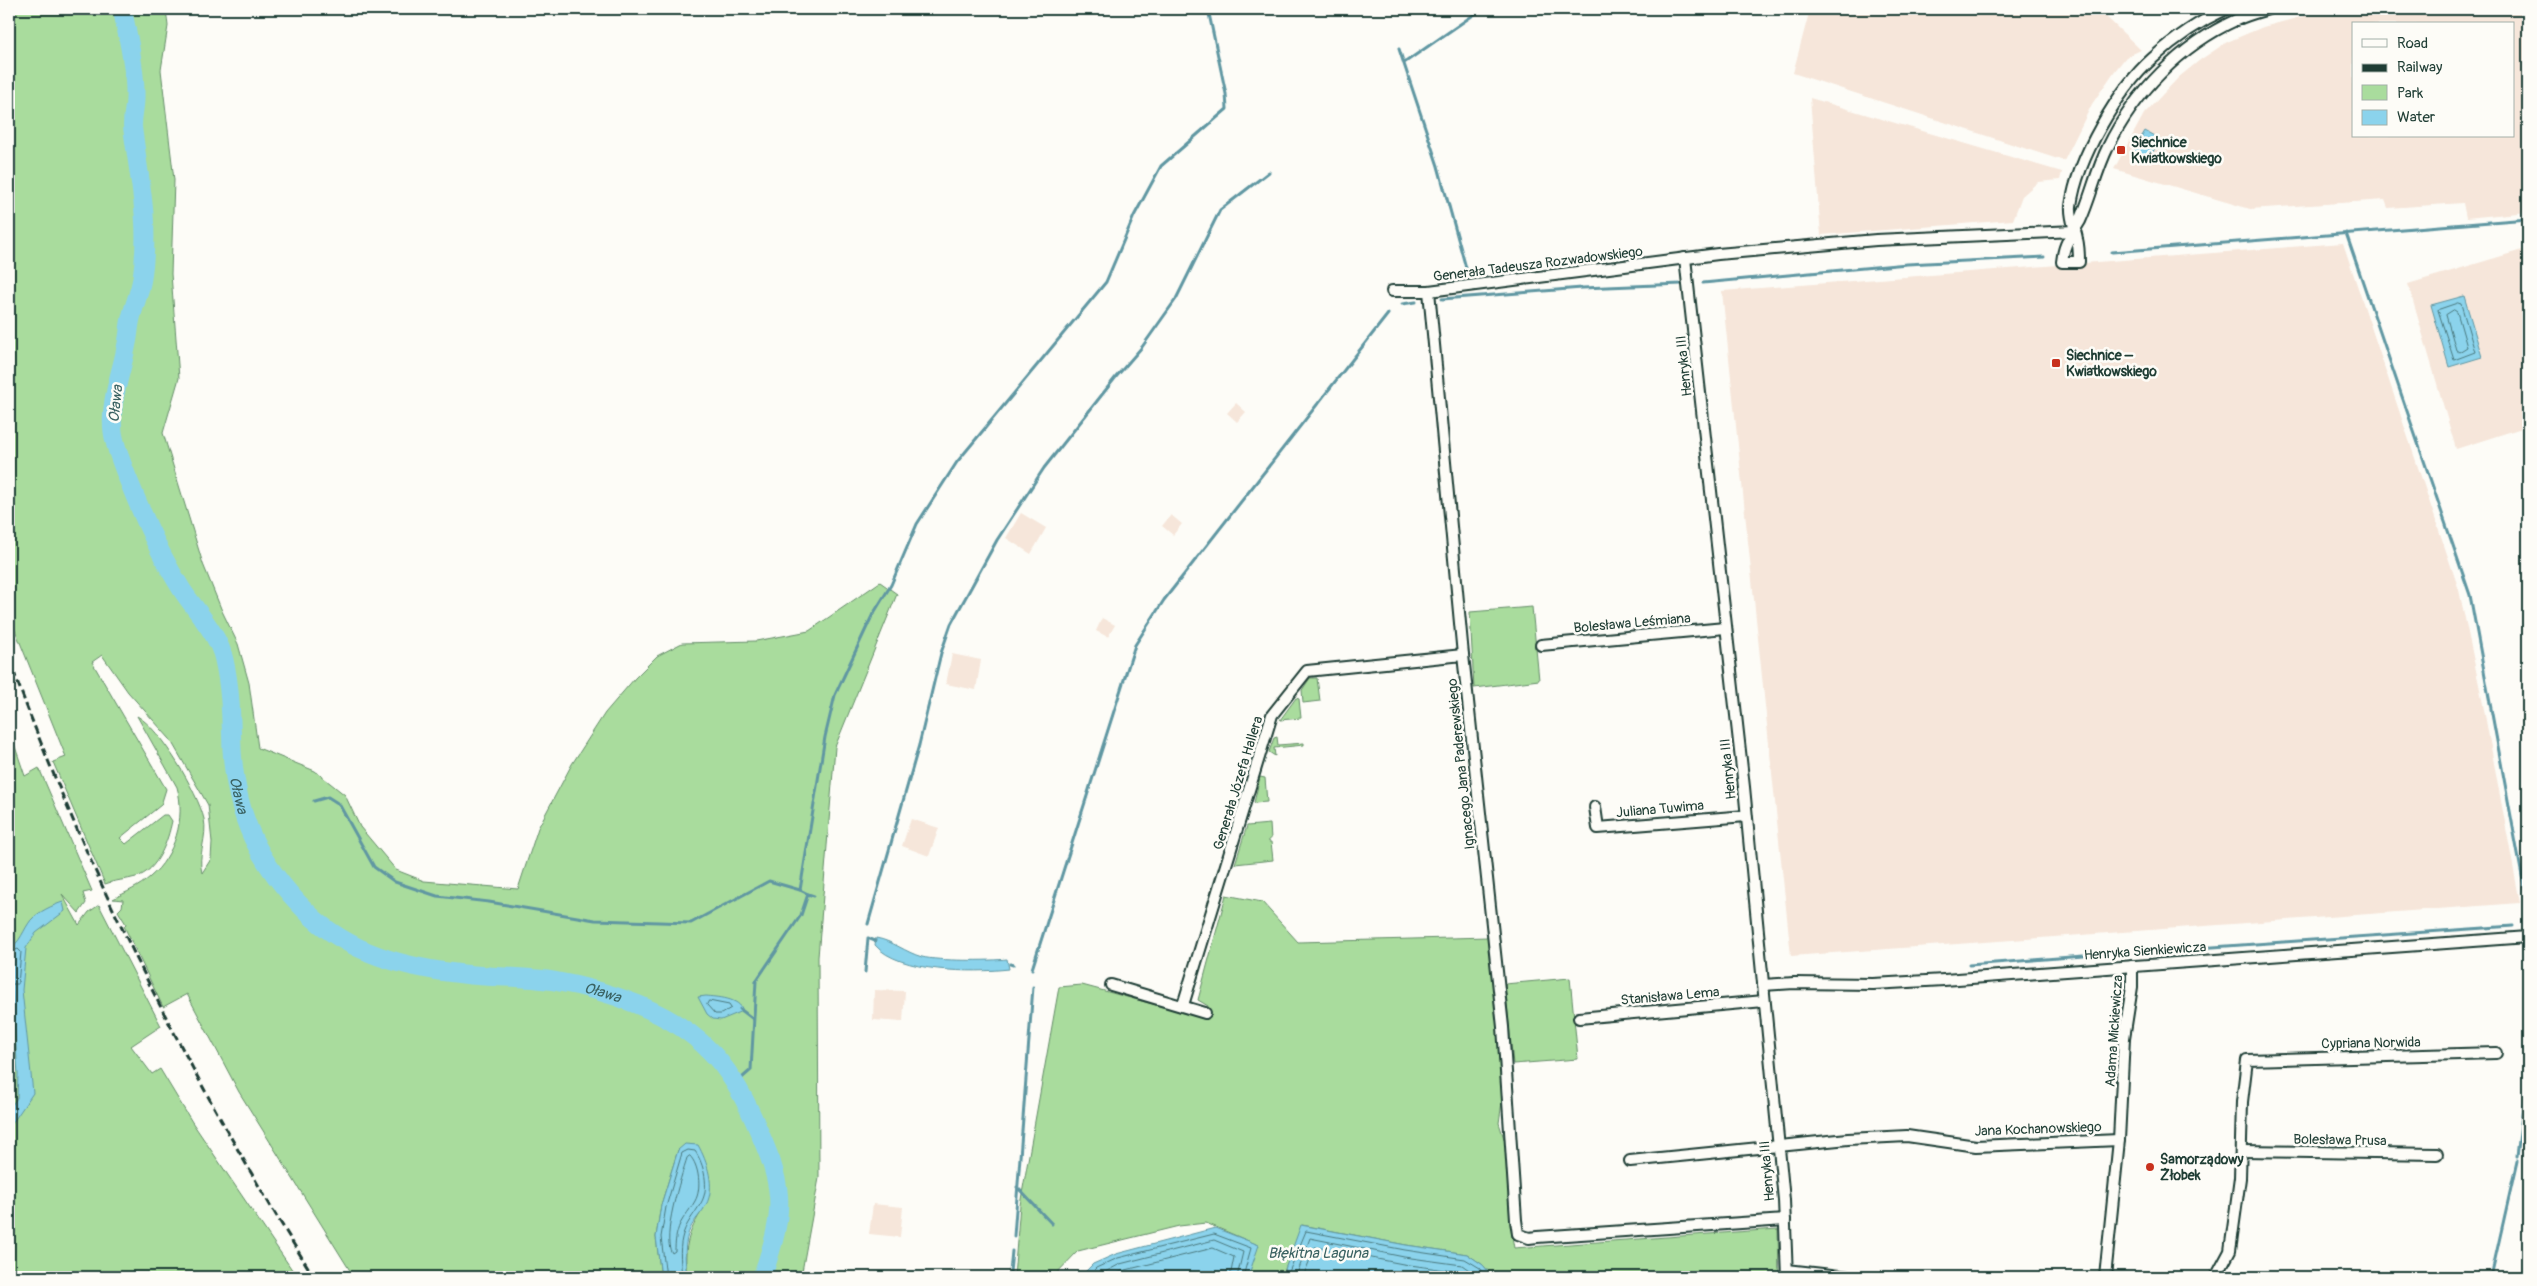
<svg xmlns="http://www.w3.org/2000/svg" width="2537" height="1286" viewBox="0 0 2537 1286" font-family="Pangolin,sans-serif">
<rect width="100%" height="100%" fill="#fdfcf7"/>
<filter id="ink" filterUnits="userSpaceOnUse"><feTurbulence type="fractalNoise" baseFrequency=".02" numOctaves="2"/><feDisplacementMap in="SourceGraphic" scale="10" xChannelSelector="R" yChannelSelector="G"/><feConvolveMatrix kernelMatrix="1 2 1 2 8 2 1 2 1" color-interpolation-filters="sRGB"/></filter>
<g filter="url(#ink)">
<g fill="#f6e6da" fill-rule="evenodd">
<path d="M1810,9H2098L2141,50L2126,57L2114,72L2092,104L2064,161L1793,73Z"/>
<path d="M2330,9H2528V212L2466,218L2463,203L2388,208L2385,200L2250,209L2114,169L2144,114L2179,77L2200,60L2227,42L2263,27ZM2353,24H2513V136H2353Z"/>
<path d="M1810,98L2062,172L2060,180L2038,182L2022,196L2013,220L1821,235Z"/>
<path d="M2343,243L2459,590L2482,699L2520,903L1791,956L1722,291Z"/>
<path d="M2522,250L2528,272V426L2456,449L2408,284Z"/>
<path d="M1236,403L1246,412L1237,422L1227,413Z"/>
<path d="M1021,513L1046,528L1031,554L1006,538Z"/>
<path d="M1171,515L1182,524L1173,535L1162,526Z"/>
<path d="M1102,618L1115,625L1108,637L1096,631Z"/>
<path d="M952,654L981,660L976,690L946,684Z"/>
<path d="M911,819L939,828L929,856L902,846Z"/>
<path d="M874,990L905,991L903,1022L873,1020Z"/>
<path d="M873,1204L903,1207L900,1237L869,1234Z"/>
</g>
<g fill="#a9dc9d" stroke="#648c68">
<path d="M9,9H166L168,26L161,70L174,180L171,274L179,378L163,433L203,564L222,611L238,644L249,683L258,748L315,771L345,795L360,827L396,870L424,881L518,889L538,828L572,764L605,713L635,678L657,656L682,643L756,641L809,631L880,582L897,594L835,747L818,957L819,1178L801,1277H687C683,1244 689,1230 707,1203L678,1150L661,1205L656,1237L661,1277H354L239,1092L187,994L163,1007L124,926L126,924L118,911L122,907L123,900L113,899C126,892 139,887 150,877C175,856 186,818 177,787L137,716C160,728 198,793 204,819C208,837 197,855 202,873L211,859L212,842L208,805L170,739L128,692L102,655L92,662L166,789L161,805L120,838L126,844L163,815H168L172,821C168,840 158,871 136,877C126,880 115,880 105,884L53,762L66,757L9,615Z"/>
<path d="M1532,607L1539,680L1474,688L1470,612Z"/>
<path d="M1310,678H1317L1320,701L1303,703L1302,690Z"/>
<path d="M1296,698L1299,699L1301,718L1280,720Z"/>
<path d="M9,729L25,776L39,768L92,891L83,893L86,903L79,913L62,894L79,925L89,912L99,905L161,1026L131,1046L152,1074L160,1069L192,1122L297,1277H9Z"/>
<path d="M1277,737L1278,745L1304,743V745L1274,748L1275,756L1269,752L1274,738Z"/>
<path d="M1260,777L1265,778L1267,802L1254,803Z"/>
<path d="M1270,824L1271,839H1269V842H1271L1273,860L1235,864L1247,826Z"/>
<path d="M1226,895L1262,902L1298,942L1488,937L1505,1081L1499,1123L1507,1148L1510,1225L1514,1248L1778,1229L1779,1277H1516L1515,1274L1493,1277L1483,1265L1467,1254L1406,1245L1302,1225L1284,1272L1285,1277H1248L1258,1245L1206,1223L1179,1226L1078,1251L1053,1277H1014L1020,1205L1059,987L1082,985L1205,1018L1208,1006L1198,1000Z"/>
<path d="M1570,978L1578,1059L1513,1064L1505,984Z"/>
</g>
<g fill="#8bd3ec" stroke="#6097a2">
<path d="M2145,131L2160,139L2149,159L2133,151Z"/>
<path d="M2464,296L2482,357L2449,367L2431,305Z"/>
<path d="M63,902L65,911L36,933L26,948L22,990L33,1093L9,1128V1109L17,1098L18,1074L12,993L9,982V949C21,942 23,930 31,920C38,912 53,905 63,902Z"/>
<path d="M876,938C893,941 905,952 922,957C938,961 990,961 1007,959L1009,969C974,973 899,973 875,945Z"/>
<path d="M706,996C717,997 740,998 743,1011L721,1020L713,1019L707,1014L698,997Z"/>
<path d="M685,1144L698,1145C707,1161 716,1187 706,1205C702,1213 695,1219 691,1227C683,1242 685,1261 687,1277H661L656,1237L661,1205L678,1150Z"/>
<path d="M1301,1225L1406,1245L1467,1254L1483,1265L1493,1277H1285L1284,1272Z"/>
<path d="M1215,1228L1259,1245L1248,1277H1080L1093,1264L1116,1254Z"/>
</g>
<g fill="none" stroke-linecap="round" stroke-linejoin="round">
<g stroke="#4a797e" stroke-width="1">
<path d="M2458,303L2461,304L2475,352L2454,360L2438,310Z"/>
<path d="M2454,310L2457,312L2467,347L2459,352L2456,350L2446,315Z"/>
<path d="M9,953L18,949L21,952L18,984H9"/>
<path d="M709,1001L729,1005L731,1008L721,1014H715L707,1005Z"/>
<path d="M690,1156C699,1165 702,1189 695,1201C691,1209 684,1216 680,1224C676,1233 675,1242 675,1251L672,1253C661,1238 681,1177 687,1158Z"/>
<path d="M666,1277L661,1237L666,1207L679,1163L682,1153L688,1150L695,1151C704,1164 710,1188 701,1203C694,1215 685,1224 682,1238C679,1250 681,1265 682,1277"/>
<path d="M1087,1277L1096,1268L1118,1258L1214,1234L1251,1248L1243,1277"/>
<path d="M1096,1277L1120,1264L1214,1240L1243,1252L1237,1277"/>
<path d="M1109,1277L1122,1271L1213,1248L1234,1257L1230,1277"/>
<path d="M1289,1277V1272L1306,1231L1405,1250L1465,1259L1480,1268L1487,1277"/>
<path d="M1296,1277L1310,1238L1404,1257L1462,1265L1479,1277"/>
<path d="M1303,1277L1315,1247L1403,1264L1460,1272L1468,1277"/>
</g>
<g stroke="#6097a2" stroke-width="3">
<path d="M1399,49L1438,166L1469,279"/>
<path d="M1404,63L1482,9"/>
<path d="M2346,233L2470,595L2527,903"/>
<path d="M2112,252L2528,219"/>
<path d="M1703,283L1907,264L2044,257"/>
<path d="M1442,299L1582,288L1682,284"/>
<path d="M1402,304L1416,302"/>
<path d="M314,801L328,797L339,804L374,867L395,882L437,896L489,902L595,920L691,923L769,881L800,890"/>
<path d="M808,894L814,896"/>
<path d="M868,924L919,745L941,653L951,624L997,540L1044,468L1116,377L1142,347L1176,299L1220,210L1269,172"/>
<path d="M2142,952L2513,926"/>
<path d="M1010,964L1013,965"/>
<path d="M1969,965L2109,954"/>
<path d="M1032,969L1135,645L1164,600L1388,314"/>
<path d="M865,972L868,938L875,941"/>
<path d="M740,1009L753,1019"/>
<path d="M735,1084L751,1070L756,981L801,915L808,894L800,890L801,884L825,737L835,695L872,616L891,585L917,524L957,462L1106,282L1134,216L1161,166L1227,109L1226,94L1208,9"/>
<path d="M2517,1157L2528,1066"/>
<path d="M1017,1187L1052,1224"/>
<path d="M1014,1236L1033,987"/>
<path d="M1010,1272L1012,1251"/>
<path d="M2491,1277L2517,1161"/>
</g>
<path stroke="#8bd3ec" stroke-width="19" id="s1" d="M122,9C128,35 136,71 135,98C135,110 131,120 133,131C140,183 150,225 142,278C140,292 134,305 131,318C129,326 129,334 127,343C122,372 109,401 113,432C115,447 122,464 128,479C143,517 160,555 182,590C196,611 219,635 224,660C231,690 231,720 232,750C236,817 259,864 306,911C347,953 406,968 463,974C493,978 524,976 554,981C606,990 672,1011 710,1051C729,1070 743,1095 754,1120C784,1187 787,1206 762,1277"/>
<defs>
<g id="street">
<path d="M2226,9C2200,21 2175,38 2153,58C2118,89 2077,159 2071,206C2070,218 2075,228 2077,239C2079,247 2079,255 2079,262H2062C2064,242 2070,238 2080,221C2091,197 2096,171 2108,147C2134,93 2181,45 2236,20C2246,15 2258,12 2268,9"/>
<path d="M1685,258L1744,787L1784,1200L1787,1277"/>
<path d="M1392,291H1429L1718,254L1876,240L2074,231"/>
<path d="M1429,291L1463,655L1503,1027L1516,1220L1518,1234L1529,1238L1537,1237L1785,1220"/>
<path d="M1541,645L1725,628"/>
<path d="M1595,807L1598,828L1746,816"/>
<path d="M1111,985L1205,1013"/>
<path d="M1763,985L1794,983L1873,984L1944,980L2528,937"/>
<path d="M1183,1005L1272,715L1307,671L1463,655"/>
<path d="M1579,1018L1764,1001"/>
<path d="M2242,1151L2437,1154"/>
<path d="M1630,1161L1848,1139L1907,1136L1976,1146L2119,1140"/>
<path d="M1787,1270L1849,1277"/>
<path d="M2105,1277L2119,1140L2124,1038L2132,987V966"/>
<path d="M2216,1277L2230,1251L2240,1178L2242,1102L2247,1060L2496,1053"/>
</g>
</defs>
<use href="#street" stroke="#1f3d34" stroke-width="14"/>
<use href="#street" stroke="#fdfcf7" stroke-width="10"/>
<path stroke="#1f3d34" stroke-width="3" stroke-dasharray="8 4" stroke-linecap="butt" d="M9,659C88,876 192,1082 314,1277"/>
</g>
</g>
<g fill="#c8321e" stroke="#fdfcf7" stroke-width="2">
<rect x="2116" y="145" width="10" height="10" rx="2.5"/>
<rect x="2051" y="358" width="10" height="10" rx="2.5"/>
<circle cx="2150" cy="1167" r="5"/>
</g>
<g text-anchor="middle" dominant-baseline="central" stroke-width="5" stroke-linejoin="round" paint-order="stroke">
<g font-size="14" font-weight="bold" fill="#1f3d34" stroke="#fdfcf7" text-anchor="start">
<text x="2131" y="142">Siechnice<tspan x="2131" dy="16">Kwiatkowskiego</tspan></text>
<text x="2066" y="355">Siechnice –<tspan x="2066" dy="16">Kwiatkowskiego</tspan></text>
<text x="2160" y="1159">Samorządowy<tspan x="2160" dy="16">Żłobek</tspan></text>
</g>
<g font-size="14" fill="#1f3d34" stroke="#fdfcf7">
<text transform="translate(1538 264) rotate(-7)">Generała Tadeusza Rozwadowskiego</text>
<text transform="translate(1684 366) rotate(-96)">Henryka III</text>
<text transform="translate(1632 623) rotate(-5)">Bolesława Leśmiana</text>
<text transform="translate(1461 764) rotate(-96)">Ignacego Jana Paderewskiego</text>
<text transform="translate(1728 769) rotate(-96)">Henryka III</text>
<text transform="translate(1238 783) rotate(-73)">Generała Józefa Hallera</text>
<text transform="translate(1660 809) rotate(-5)">Juliana Tuwima</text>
<text transform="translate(2145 951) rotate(-4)">Henryka Sienkiewicza</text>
<text transform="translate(1670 996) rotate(-5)">Stanisława Lema</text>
<text transform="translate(2114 1031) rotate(-86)">Adama Mickiewicza</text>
<text transform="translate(2371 1043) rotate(-1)">Cypriana Norwida</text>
<text transform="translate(2038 1129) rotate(-2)">Jana Kochanowskiego</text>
<text transform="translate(2340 1140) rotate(1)">Bolesława Prusa</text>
<text transform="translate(1767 1171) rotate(-95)">Henryka III</text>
</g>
<g font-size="15" font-style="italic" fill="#3a6262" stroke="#fdfcf7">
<text transform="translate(116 404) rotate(-84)">Oława</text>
<text stroke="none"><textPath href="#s1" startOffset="820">Oława</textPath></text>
<text stroke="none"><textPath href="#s1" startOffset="1270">Oława</textPath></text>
<text x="1318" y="1253">Błękitna Laguna</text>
</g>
</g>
<rect width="2537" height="1286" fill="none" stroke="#fdfcf7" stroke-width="30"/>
<rect x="15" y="15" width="2507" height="1256" fill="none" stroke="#1f3d34" stroke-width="2" filter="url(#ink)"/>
<rect x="2352" y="22" width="162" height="115" fill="#fdfcf7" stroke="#a4b0a9"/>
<rect x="2362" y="39" width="25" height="8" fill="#fdfcf7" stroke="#a4b0a9"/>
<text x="2397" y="48" font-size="15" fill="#1f3d34">Road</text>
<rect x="2362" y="64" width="25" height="8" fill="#1f3d34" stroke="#a4b0a9"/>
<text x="2397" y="72" font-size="15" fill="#1f3d34">Railway</text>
<rect x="2362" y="85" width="25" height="15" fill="#a9dc9d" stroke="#a4b0a9"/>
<text x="2397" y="98" font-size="15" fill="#1f3d34">Park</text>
<rect x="2362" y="110" width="25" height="15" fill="#8bd3ec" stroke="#a4b0a9"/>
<text x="2397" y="122" font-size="15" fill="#1f3d34">Water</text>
</svg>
